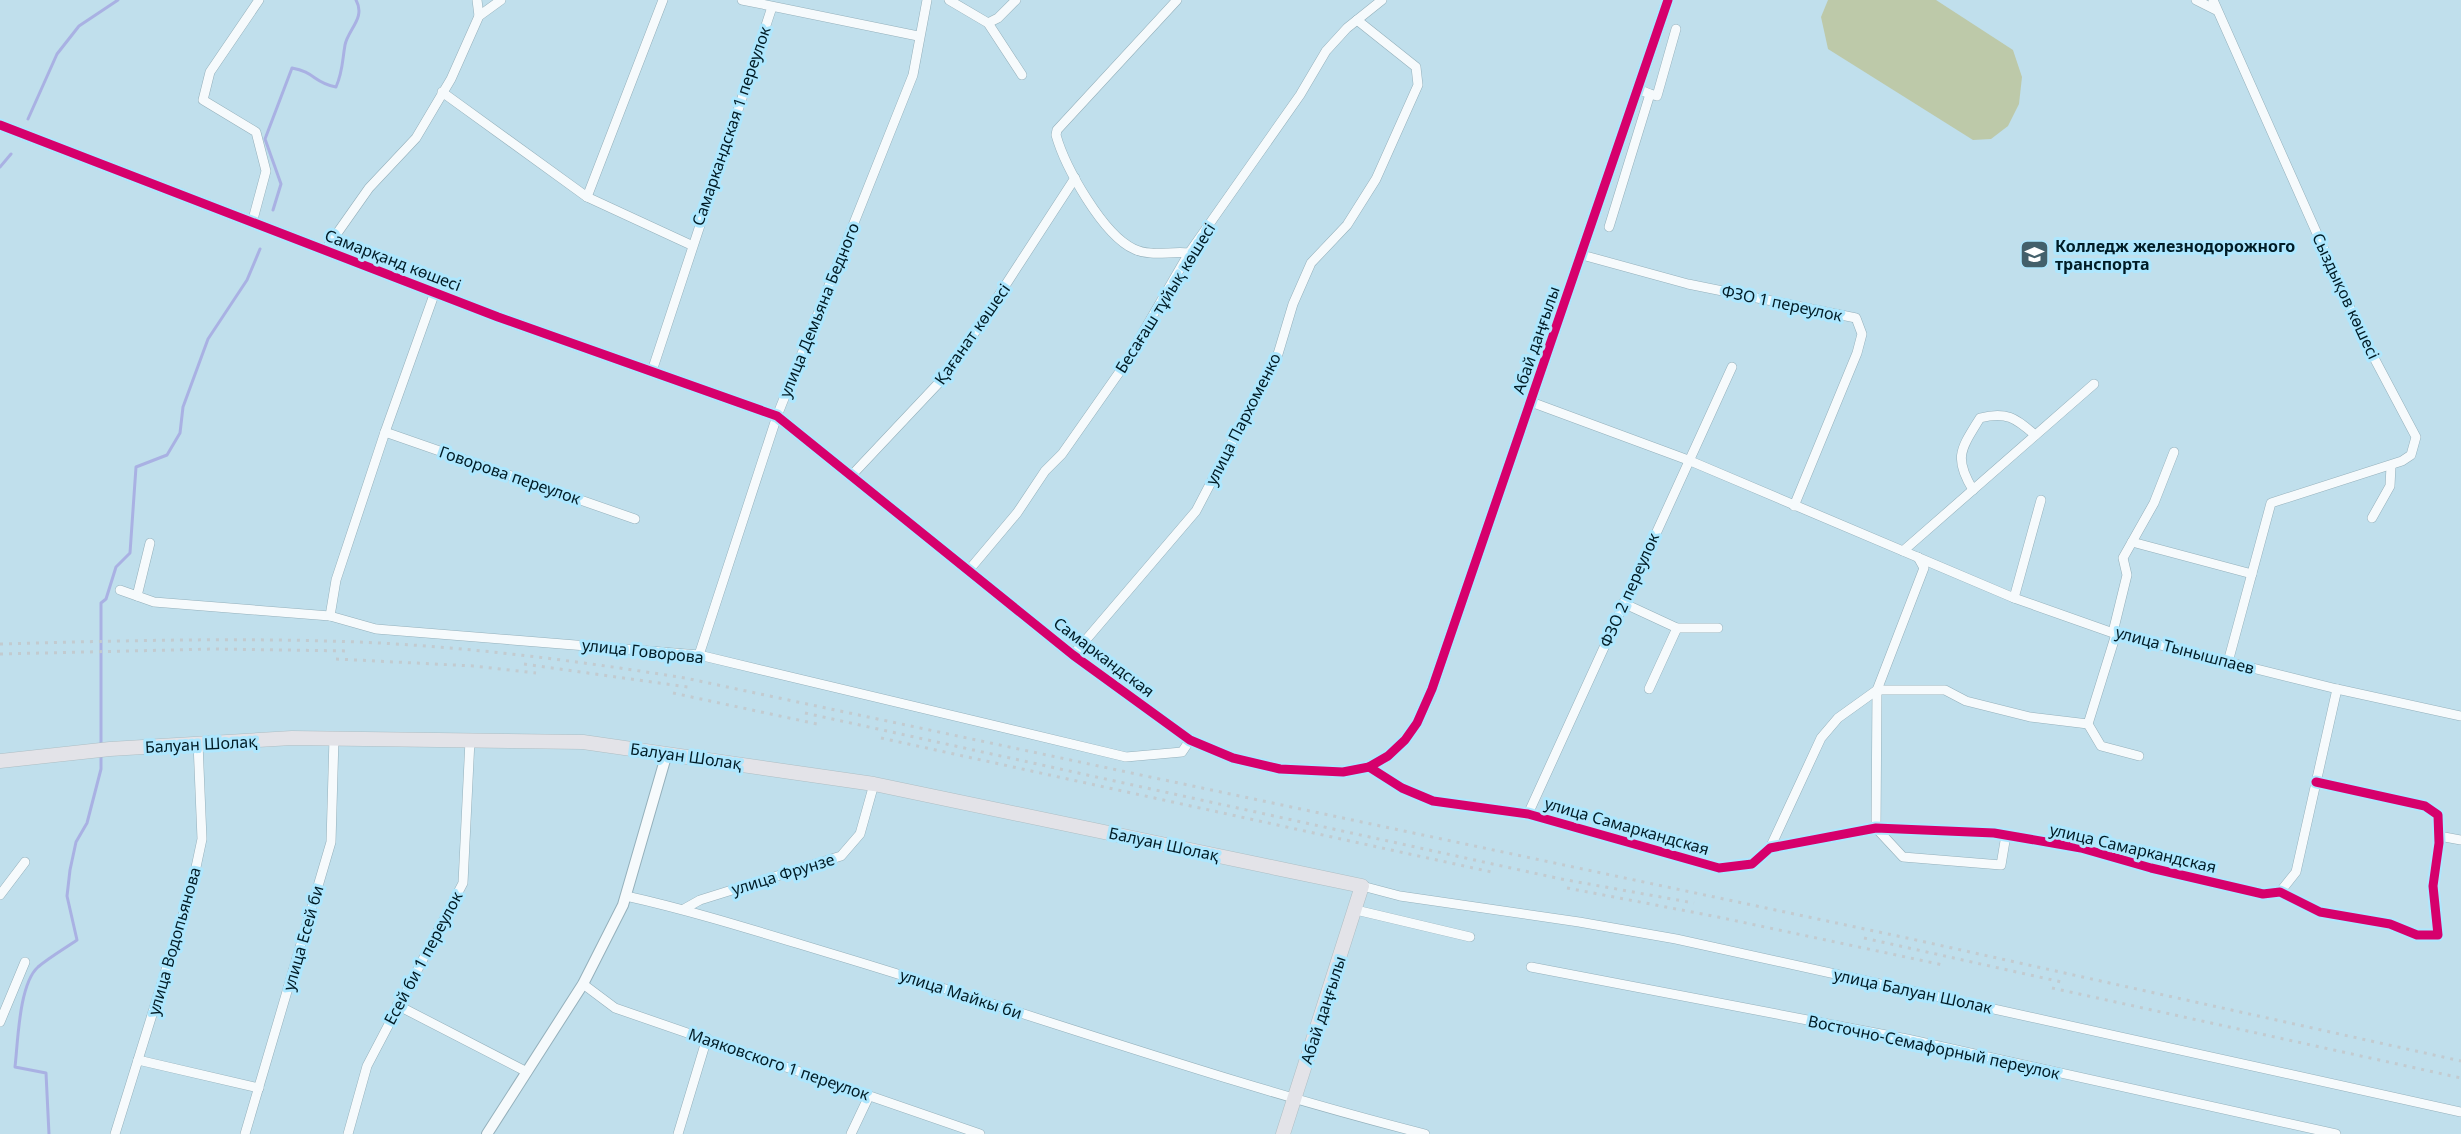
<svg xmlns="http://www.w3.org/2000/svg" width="2461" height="1134" viewBox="0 0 2461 1134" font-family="'Noto Sans',sans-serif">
<rect width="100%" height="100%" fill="#c0dfec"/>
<path fill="#bdc9a9" d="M1828,0H1936L2013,50L2022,77L2019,104L2008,126L1991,139L1973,140L1828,49L1821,17Z"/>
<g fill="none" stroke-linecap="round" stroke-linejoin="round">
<g stroke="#a9b1e3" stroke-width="3">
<path d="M28,119L57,54L79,26L118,0"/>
<path d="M0,167L11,154"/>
<path d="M273,210L281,184L265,139L292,68C315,72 314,83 336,87C343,71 342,62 345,45C348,29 366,18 356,0"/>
<path d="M101,745V603L106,599L116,567L130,553L136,467L167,455L180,433L183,407L208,339L247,280L260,249"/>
<path d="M49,1134L46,1073L15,1067C18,1041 19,984 38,967C50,957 64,949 77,940L67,896L70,870L76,842L87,823L101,769V755"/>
</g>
<defs>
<g id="minor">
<path d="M477,0L479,16"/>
<path d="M742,0L918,36"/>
<path d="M949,0L988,23L1022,75"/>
<path d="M1177,0L1057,130L1056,135C1065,167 1103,235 1134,249C1150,257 1171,251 1189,253"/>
<path d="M2196,0L2216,10"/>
<path d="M2213,0L2363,337L2416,437L2411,455L2402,461L2271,503L2228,662"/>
<path d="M988,23L998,18L1016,0"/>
<path d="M442,92L587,197L691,245"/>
<path d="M1650,94L1657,96L1676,29"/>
<path d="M587,197L663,0"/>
<path d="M252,223L266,171L256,132L203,100L210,72L259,0"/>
<path d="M1609,227L1650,94L1638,89"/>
<path d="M326,249L369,188L416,138L451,79L479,16L501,0"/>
<path d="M1582,255L1688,284L1856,318L1862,334L1857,353L1794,506"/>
<path d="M652,371L772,7"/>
<path d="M1531,402L1688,460L2014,598L2116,634L2337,689L2461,716"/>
<path d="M385,432L635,519"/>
<path d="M851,476L949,372L1075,178"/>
<path d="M1973,490C1953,457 1961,449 1980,418C2006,411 2016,418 2035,435"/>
<path d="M2372,518L2390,486L2391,466"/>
<path d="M2132,542L2252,574"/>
<path d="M1903,551L2094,384"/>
<path d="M1918,557L1924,568L1877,690L1876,828L1903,857L2001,865L2006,835"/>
<path d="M969,570L1017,513L1045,471L1062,454L1123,367L1189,253L1300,95L1326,51L1347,28L1382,0"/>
<path d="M120,590L154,602L330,616L376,629L699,655L1126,757L1182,752L1190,740"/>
<path d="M137,596L150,543"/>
<path d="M2014,598L2041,500"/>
<path d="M1623,603L1677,628H1718"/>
<path d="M330,616L336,580L385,432L435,292"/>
<path d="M2113,632L2127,575L2123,558L2154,503L2174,452"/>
<path d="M2116,634L2088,724L2101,746L2139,756"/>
<path d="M699,655L777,416L913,75L927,0"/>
<path d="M1073,655L1196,511L1278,354L1293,304L1311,263L1347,225L1376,179L1418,85L1416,67L1357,20"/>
<path d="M1649,689L1677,628"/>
<path d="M1369,767L1402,788L1433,801L1528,814L1719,868L1752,864L1770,848L1876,828L1994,833L2081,848L2151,868L2263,894L2280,892L2320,912L2390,924L2417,935H2438L2433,886L2439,843L2438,815L2425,806L2316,782"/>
<path d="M1528,814L1732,367"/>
<path d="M2439,836L2461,840"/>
<path d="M1770,848L1821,738L1838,718L1877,690H1945L1966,701L2030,717L2088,724"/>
<path d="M1362,886L1400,896L1579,922L1676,939L2461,1112"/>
<path d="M2280,892L2296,872L2337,689"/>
<path d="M0,895L25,862"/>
<path d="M626,896C698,912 769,935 839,956C1035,1015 1227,1084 1425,1134"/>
<path d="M684,909L700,900L841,856L860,834L874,784"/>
<path d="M1356,910L1470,937"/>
<path d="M1531,967L1907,1039L2336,1134"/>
<path d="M583,984L615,1008L980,1134"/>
<path d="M397,1005L527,1072"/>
<path d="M0,1022L25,962"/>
<path d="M138,1060L259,1088"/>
<path d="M115,1134L192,886L202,839L198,743"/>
<path d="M245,1134L331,842L334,738"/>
<path d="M348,1134L367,1066L463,883L470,740"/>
<path d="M678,1134L707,1038"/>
<path d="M851,1134L869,1096"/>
</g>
<g id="tertiary">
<path d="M0,125L498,317L777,416L1073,655L1190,740L1233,758L1280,769L1343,772L1369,767L1388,756L1405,740L1417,723L1432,689L1668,0"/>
<path d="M487,1134L583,984L623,905L667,753"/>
</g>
<path id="primary" d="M0,761L110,749L292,738L583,742L874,784L1362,886L1283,1134"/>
</defs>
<use href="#minor" stroke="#94b0bb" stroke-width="10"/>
<use href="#tertiary" stroke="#94b0bb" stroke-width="12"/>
<use href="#primary" stroke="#adbec4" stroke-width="15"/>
<use href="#minor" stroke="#f6fafc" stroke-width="9"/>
<use href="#tertiary" stroke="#f6fafc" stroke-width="10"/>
<use href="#primary" stroke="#e3e3e8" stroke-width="14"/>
<g stroke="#c2cbd0" stroke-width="3" stroke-dasharray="3 6" stroke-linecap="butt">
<path d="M0,644C109,641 218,638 328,641C447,644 566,659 685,678L1907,938L2461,1061"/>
<path d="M0,654L214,649L351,651"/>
<path d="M336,659L474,666L536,673"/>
<path d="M524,664L688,687"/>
<path d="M673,693L817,724"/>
<path d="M805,713L1561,879L1694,903"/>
<path d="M881,738L1496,873"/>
<path d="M1567,888L1718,917L1943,965"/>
<path d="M1864,938L2066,983"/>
<path d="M2052,988L2461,1078"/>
</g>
<defs>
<g id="cycleway">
<path d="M0,125L498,317L777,416L1073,655L1190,740L1233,758L1280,769L1343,772L1369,767L1388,756L1405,740L1417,723L1432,689L1668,0"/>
<path d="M1369,767L1402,788L1433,801L1528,814L1719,868L1752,864L1770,848L1876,828L1994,833L2081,848L2151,868L2263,894L2280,892L2320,912L2390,924L2417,935H2438L2433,886L2439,843L2438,815L2425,806L2316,782"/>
</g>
</defs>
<use href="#cycleway" stroke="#aee7fe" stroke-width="13"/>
<use href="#cycleway" stroke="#d6006c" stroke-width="9"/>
</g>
<defs>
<symbol id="university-square" viewBox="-11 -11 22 22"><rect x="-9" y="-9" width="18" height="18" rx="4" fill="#43606b" stroke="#aee7fe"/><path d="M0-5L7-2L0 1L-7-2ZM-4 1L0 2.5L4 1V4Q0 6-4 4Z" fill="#fff"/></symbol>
</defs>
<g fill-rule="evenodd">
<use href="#university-square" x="2018" y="238" width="33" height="33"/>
</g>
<g text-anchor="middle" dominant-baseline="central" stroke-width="6" stroke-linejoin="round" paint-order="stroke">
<g font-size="16" fill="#001c26" stroke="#aee7fe">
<text transform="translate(731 126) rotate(-71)">Самаркандская 1 переулок</text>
<text transform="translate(393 260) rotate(21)">Самарқанд көшесі</text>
<text transform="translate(2346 296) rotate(65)">Сыздықов көшесі</text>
<text transform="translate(1165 298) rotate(-58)">Бесағаш тұйық көшесі</text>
<text transform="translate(1782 303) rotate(12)">ФЗО 1 переулок</text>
<text transform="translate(819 310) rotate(-68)">улица Демьяна Бедного</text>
<text transform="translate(972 334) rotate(-55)">Қағанат көшесі</text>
<text transform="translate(1536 340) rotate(-71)">Абай даңғылы</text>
<text transform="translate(1243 419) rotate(-63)">улица Пархоменко</text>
<text transform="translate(510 475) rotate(19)">Говорова переулок</text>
<text transform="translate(1629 590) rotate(-66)">ФЗО 2 переулок</text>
<text transform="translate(2185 650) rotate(15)">улица Тынышпаев</text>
<text transform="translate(643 651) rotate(6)">улица Говорова</text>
<text transform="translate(1104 657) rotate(37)">Самаркандская</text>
<text transform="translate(201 744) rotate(-3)">Балуан Шолақ</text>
<text transform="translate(686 756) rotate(8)">Балуан Шолақ</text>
<text transform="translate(1627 826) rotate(16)">улица Самаркандская</text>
<text transform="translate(1164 844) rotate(12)">Балуан Шолақ</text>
<text transform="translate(2133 848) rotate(13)">улица Самаркандская</text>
<text transform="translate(783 874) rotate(-17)">улица Фрунзе</text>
<text transform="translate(303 938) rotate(-74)">улица Есей би</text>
<text transform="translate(174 941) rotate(-74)">улица Водопьянова</text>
<text transform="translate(423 958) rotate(-62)">Есей би 1 переулок</text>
<text transform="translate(1913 991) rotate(12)">улица Балуан Шолак</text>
<text transform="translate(961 994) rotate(18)">улица Майкы би</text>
<text transform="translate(1323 1010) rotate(-72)">Абай даңғылы</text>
<text transform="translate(1934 1047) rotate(12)">Восточно-Семафорный переулок</text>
<text transform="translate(779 1064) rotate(19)">Маяковского 1 переулок</text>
</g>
<g font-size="16" font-weight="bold" fill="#001c26" stroke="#aee7fe" text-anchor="start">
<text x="2055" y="246">Колледж железнодорожного<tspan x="2055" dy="18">транспорта</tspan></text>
</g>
</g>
</svg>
